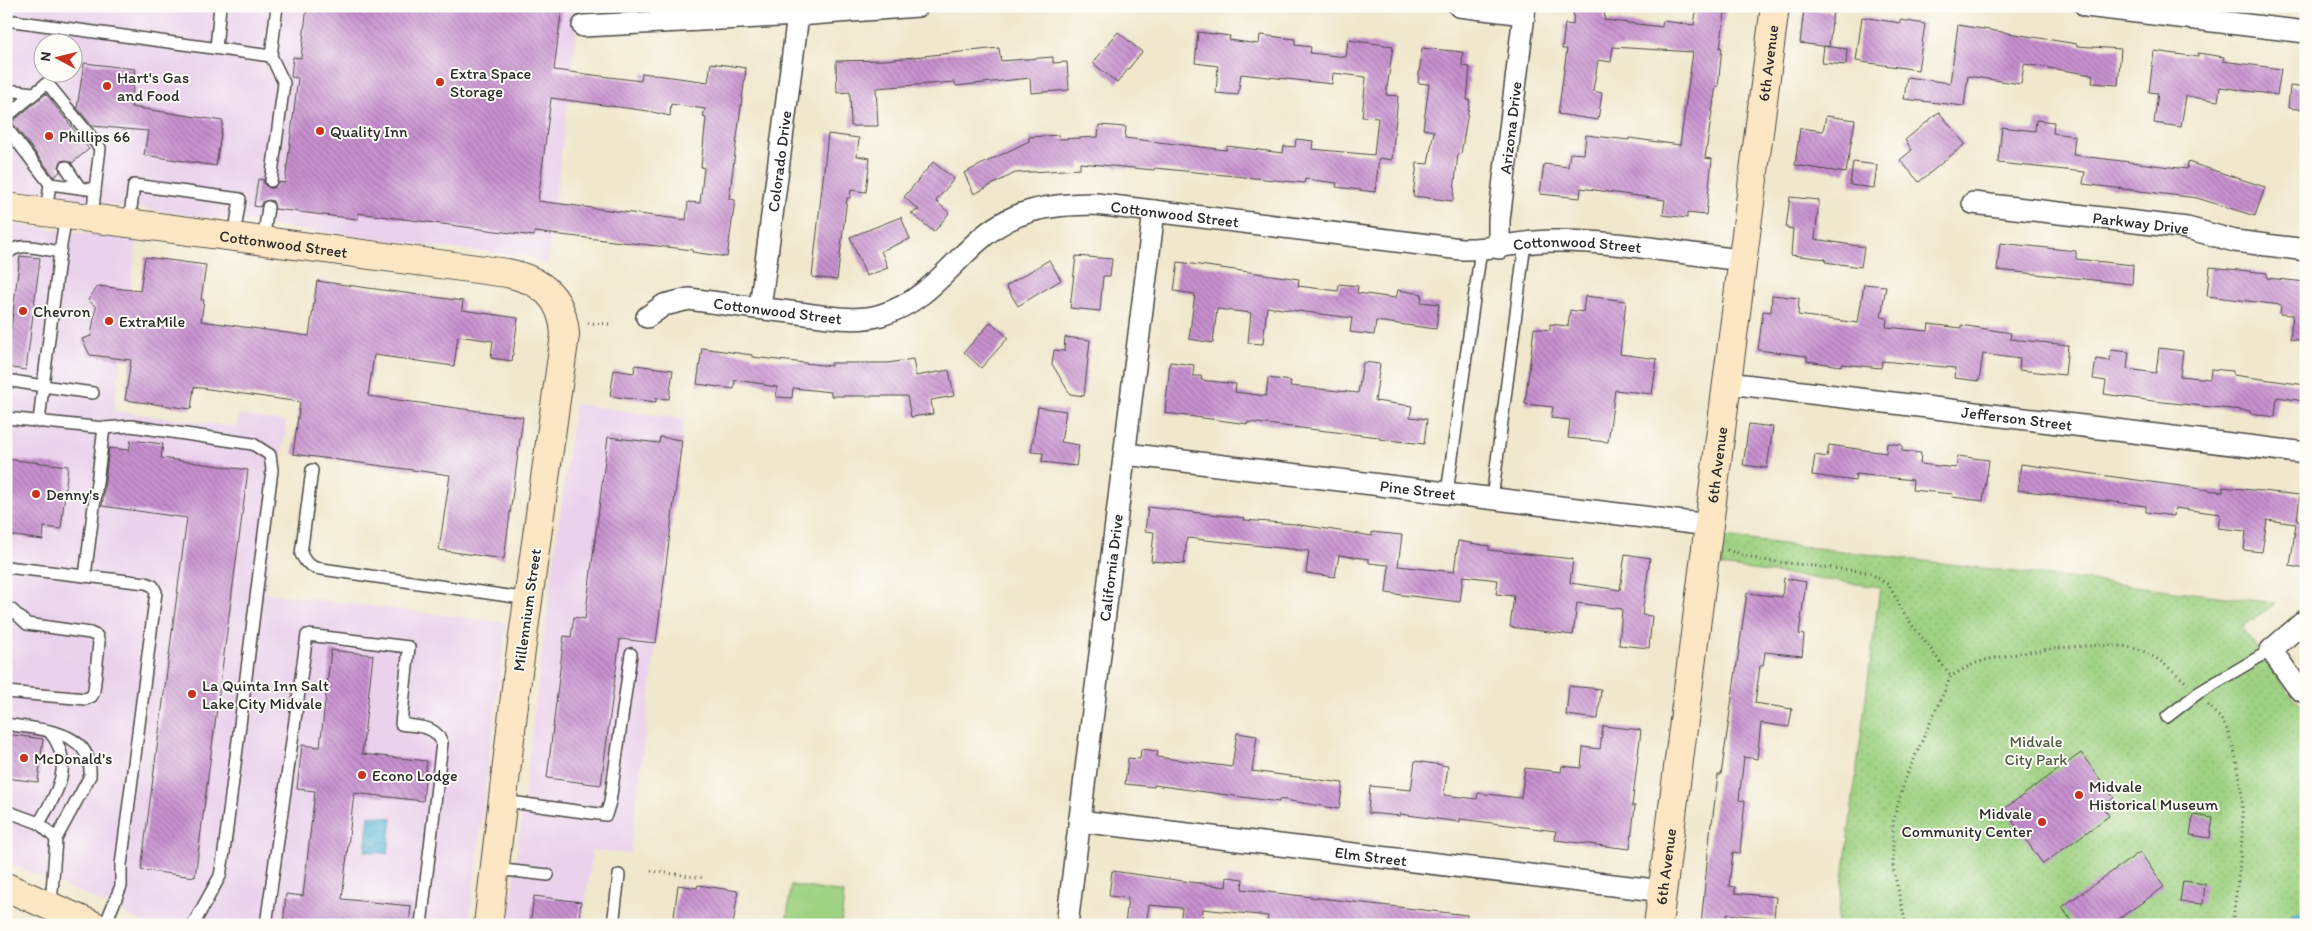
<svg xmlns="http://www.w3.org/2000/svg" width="2312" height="931" viewBox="0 0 2312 931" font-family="Itim,sans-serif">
<defs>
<pattern id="park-dots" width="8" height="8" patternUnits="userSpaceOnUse" patternTransform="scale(1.25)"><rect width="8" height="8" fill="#9fd282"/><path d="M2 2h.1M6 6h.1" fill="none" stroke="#89b470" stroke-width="1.8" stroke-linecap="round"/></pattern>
<pattern id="water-waves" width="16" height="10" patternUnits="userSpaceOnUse" patternTransform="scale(1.25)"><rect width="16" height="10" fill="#55b3d4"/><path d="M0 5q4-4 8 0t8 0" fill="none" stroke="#4792ac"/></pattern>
<pattern id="building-back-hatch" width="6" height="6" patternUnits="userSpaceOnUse" patternTransform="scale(1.25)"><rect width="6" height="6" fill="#c790cf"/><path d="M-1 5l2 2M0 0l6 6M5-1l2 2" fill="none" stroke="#a276a8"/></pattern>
</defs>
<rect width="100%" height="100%" fill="#fdfcf7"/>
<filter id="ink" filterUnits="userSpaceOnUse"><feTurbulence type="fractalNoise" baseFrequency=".02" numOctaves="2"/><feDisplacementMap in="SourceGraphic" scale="10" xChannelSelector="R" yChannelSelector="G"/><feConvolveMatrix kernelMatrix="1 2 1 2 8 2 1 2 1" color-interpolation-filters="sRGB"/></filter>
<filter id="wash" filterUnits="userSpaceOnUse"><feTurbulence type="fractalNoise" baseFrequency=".0096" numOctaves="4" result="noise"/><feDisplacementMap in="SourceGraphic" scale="20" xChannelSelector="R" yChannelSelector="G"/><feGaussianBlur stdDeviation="1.12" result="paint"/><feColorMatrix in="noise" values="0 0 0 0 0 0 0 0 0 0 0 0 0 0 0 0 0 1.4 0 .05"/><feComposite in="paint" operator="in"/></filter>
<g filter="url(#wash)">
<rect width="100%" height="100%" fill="#f0e7cc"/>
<g fill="#ead1ec" fill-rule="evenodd">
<path d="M9,6H580L547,265L528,257L512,254L445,248L6,191V22ZM42,42H72V72H42Z"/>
<path d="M6,224L137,240L114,411L238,427L239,415L286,422L265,593L506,623L469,925H148L86,895L6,862Z"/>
<path d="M575,404L684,419L630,854L592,850L583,925H508L542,650Z"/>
</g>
<path fill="url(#park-dots)" stroke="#657e56" d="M1724,537L2276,603L2242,627L2291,696L2306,707V925H1837L1880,587L1721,566Z"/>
<path fill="#9fd282" stroke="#657e56" d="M791,885L844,893L841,925H786Z"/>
<g fill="url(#water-waves)" stroke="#406f80">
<path d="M369,815L392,818L388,854L365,851Z"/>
<path d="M2301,911L2306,915V925H2292L2291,914Z"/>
</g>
<g id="blocks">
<g fill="url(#building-back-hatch)" fill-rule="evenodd">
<path d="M307,6H562L554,70L641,81L642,73L708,82L711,63L746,68L729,199L735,200L727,257L692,252L693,250L534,232V236L358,213V219L340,217L275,209L273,201L269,200L262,202L260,207L254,206L258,179L264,180V184L270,188H274L278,182L285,183L298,78L291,77L293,57L301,58ZM551,98L648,111L670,116L671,104L705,109L703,117L706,118L701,167L704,168L700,203L688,202L686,220L538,201Z"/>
<path d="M1574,6H1605L1604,20L1662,27L1663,21L1694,25L1697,6H1726L1720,48H1722L1718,87L1716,86L1705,158L1712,159L1706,215L1687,213V218L1663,215L1665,200L1581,188L1580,198L1540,194L1544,164L1568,167L1570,153L1584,154L1586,135L1629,140V138L1680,145L1693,52L1613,47L1611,62L1598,60L1593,91L1602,93L1598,120L1558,114L1567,49H1562L1565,24L1573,25Z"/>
<path d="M1804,9L1833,12L1829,47L1800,43Z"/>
<path d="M1862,17L1900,23V20L1925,24L1918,70L1856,61Z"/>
<path d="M1958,25L2077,44V46L2121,49L2118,85L2092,83L2093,75L2024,64L2021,84L1968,76L1964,106L1904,99L1907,77L1950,83Z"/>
<path d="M1118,32L1142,52L1117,83L1093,63Z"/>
<path d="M1198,32L1230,36L1229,40L1259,44L1260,35L1295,39V45L1311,47L1310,53L1346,57L1348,40L1393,46L1386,95L1398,96L1392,160L1379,158L1375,192L1336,187L1337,183L1305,179L1304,183L1155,168L1154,170L1080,163V169L1015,173L974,194L964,173L1029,141V137L1059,135L1060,139L1098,137L1099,125L1126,127L1125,138L1226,150L1227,146L1283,153L1284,146L1295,147L1296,139L1313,141L1312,149L1374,155L1378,118L1362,117L1366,77L1333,73L1332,84L1241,74L1238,95L1216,93L1218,66L1195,63Z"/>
<path d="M1824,46L1847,49L1846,65L1822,63Z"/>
<path d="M999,48L1001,61L1053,57V63L1067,62L1069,90L1031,93L1030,78L956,86L955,82L876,88L878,126H851L850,92L837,93L836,61L885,60Z"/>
<path d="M1422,48L1463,52L1462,66L1470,67L1467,100H1470L1461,154L1458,153L1453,201L1413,196L1417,163L1428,164L1434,131L1423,129L1429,84L1418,83Z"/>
<path d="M2154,51L2198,57V53L2224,57L2223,61L2281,69L2277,95L2220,87L2218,101L2186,96L2181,127L2154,123L2158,93L2149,92Z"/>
<path d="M84,63L135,69L131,107L223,121L216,166L144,155L148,131L92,126L77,108Z"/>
<path d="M2290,86L2306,88V110L2288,108Z"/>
<path d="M46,94L89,149L72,163L66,160L61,161L59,167L60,172L54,177L12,122Z"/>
<path d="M1939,112L1965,144L1919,182L1900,160L1912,150L1905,140Z"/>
<path d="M1826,116L1855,120L1846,173L1795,165L1800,128L1823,131Z"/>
<path d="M2036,120L2054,122L2053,133L2075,136L2073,155L2187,169L2188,162L2265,187L2255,216L2197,198L2083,184L2085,172L1998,163L2002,127L2035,131Z"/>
<path d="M828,134L859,138L857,156L870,158L866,192L851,190L850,198H847L837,280L812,277Z"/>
<path d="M933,162L954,179L936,201L949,213L934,232L911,213L919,210L904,197Z"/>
<path d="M1853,162L1877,165L1874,188L1850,185Z"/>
<path d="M1790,197L1819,200L1815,239L1864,247L1861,267L1825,262L1826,259L1791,255L1793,229L1786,228Z"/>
<path d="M901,217L910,239L881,251L888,268L866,276L850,237Z"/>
<path d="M2000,243L2076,251V259L2133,265L2132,284L1997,270Z"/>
<path d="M20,256L40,258L26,370L6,367Z"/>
<path d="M1076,256L1112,259L1110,276H1103L1100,311L1070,308Z"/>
<path d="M145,257L206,265L201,300H204L201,321L309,336L317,281L463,301L462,310L518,318L512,361L491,358L493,341L458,336L454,366L374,355L368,396L523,417L504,559L439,550L450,475L293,454L300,402L194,387L191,409L125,400L131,360L90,355L82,339L91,336L96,307L88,300L98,286L140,291Z"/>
<path d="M1049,260L1061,280L1018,306L1006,286Z"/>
<path d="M1178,262L1299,279L1298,286L1338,291L1339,284L1358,286L1357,293L1396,298L1398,290L1422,294L1421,302L1439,304L1436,329L1376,321L1374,335L1350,332L1352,318L1267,307L1263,344L1248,343L1251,313L1217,309L1213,343L1189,339L1195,294L1174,291Z"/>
<path d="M2210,267L2267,273V278L2306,282V341L2290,339L2293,315L2280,314L2281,305L2207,296Z"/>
<path d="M1864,284L1886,286L1881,317L1887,318L1886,327L1928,331L1929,324L1961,328V325L2011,333L2010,339L2068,345L2065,375L2019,370L2020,359L1983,354L1979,381L1954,378L1955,368L1882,361L1881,368L1842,364L1841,366L1807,361V356L1758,350L1763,311L1771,312L1772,295L1799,298L1798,315L1858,323Z"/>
<path d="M1585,296L1626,301L1620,354L1657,359L1652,394L1615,390L1608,442L1568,438L1570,420L1551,418L1553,407L1525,404L1534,328L1550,330V324L1568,326L1570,310L1583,312Z"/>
<path d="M991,322L1008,338L981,368L964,352Z"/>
<path d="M1065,337L1090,340L1084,396L1070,394L1052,364L1054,350L1064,351Z"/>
<path d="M702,348L752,355V357L831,366V363H888L913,359L916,376L949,370L954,396L931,400L933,414L911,417L907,396H831V392L793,388L792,398L776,397L777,387L764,385V384L735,380L734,389L697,384Z"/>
<path d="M2159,348L2183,351L2180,376L2210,379L2211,369L2233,371V375L2306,385L2304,401L2277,397L2275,417L2250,413L2251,411L2153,401L2104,394L2106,381L2093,379L2096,359L2110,361L2111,350L2129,352L2127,369L2156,373Z"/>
<path d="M1170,362L1194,365L1193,376H1202L1201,380L1236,384L1235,392L1266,396L1268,378L1291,381L1290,386L1358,393L1363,362L1380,364L1375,401L1412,406L1410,417L1427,419L1424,444L1379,439V437L1248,422V424L1165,413Z"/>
<path d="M635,365L673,370L669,399L656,398V402L610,396L614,370L634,373Z"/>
<path d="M1038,407L1066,411L1061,442L1079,445L1076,466L1042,462L1043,453L1031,452Z"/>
<path d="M1749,424L1773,427L1767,468L1743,465Z"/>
<path d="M608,437L659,443L660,437L682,440L656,643L620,639L601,785L547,778L564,636L571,637L574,617L585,619Z"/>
<path d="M131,440L163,444L161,458L248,470L195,877L141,870L187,518L102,506L109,448L129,450Z"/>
<path d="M1887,443L1902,445V451L1921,453L1920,464L1956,468L1958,456L1989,460L1983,501L1952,497L1953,494L1912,490L1913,480L1856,474L1855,481L1812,475L1815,455L1827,457L1829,445L1886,453Z"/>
<path d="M6,459L68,466L61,529L44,527L43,540L8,535L10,522H6Z"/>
<path d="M2021,464L2223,492V487L2300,495L2297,521H2306V569L2290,566L2296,524L2267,520L2262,552L2244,550L2246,531L2218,528L2220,514L2175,508L2174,516L2146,512V506L2018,490Z"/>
<path d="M1148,507L1245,518L1244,520L1294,524L1372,536V532L1402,535L1398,566L1454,572L1458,541L1489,546V550L1573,559L1570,583L1620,590L1625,554L1650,558L1642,615L1652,616L1649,648L1619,645L1622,609L1577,603L1573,635L1510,627L1514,596L1496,594L1498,580L1463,576L1460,602L1386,593L1389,565L1369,563V559L1339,555L1335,577L1306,573L1309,551L1187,538L1184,564L1151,561L1154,532L1145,531Z"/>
<path d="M1784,578L1806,582L1799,634L1804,635L1802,656L1765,652L1763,666H1760L1755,703L1792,709L1789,727L1761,723L1757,759L1744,757L1739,800L1745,801L1740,853L1733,852L1729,886L1735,887V893L1776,897L1774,918L1727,914L1726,925H1701L1711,823H1712L1718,775H1721L1747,593L1782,597Z"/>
<path d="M331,650L373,655L362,754L427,761L423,801L354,793L342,899L411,906L409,925H283L286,894L303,896L315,791L297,789L302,745L320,747Z"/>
<path d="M1569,686L1601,689L1598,719L1566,715Z"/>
<path d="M1603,726L1641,730L1632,806H1635L1630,849L1555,840L1556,831L1460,819V822L1400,814V816L1368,813L1370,786L1411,790L1415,761L1448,766L1444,795L1477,799L1478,793L1521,798L1525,768L1561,772L1562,766L1581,768L1583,747L1600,749Z"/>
<path d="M1237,733L1257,736L1252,771L1343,783L1339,809L1279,799V802L1154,785V787L1125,784L1128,758L1140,759L1141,749L1158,751L1157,757L1232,767Z"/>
<path d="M6,734L43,739L38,782L6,778Z"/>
<path d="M2081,753L2114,798L2102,806L2109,816L2043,864L2004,809Z"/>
<path d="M2193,815L2213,818L2210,838L2190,835Z"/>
<path d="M2140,852L2164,887L2110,925H2074L2062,907Z"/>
<path d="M1112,871L1226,887L1227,877L1243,879L1242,889L1467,915L1466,925H1338L1314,921V925H1277L1267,924L1268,916L1203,909L1201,925H1180L1182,908L1149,905L1146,925H1125L1128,898L1109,896Z"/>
<path d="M2183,881L2205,884L2203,904L2180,902Z"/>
<path d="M678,885L697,888L698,885L738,891L733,925H673Z"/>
<path d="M534,896L581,902L578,925H530Z"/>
</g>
</g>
</g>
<g filter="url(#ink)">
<use href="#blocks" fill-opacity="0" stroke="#494743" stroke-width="1"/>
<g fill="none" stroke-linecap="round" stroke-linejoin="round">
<defs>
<g id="lane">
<path d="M6,20L271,56"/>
<path d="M216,48L220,6"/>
<path d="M6,90L34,93"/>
<path d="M6,117L47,83L100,148L95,190"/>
<path d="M6,127L50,184"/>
<path d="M66,167L80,188"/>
<path d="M271,181L284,83L271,56L277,6"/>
<path d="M46,212L50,184L95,190L92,218"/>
<path d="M129,223L134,185L240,199L234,237"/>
<path d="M263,241L268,207"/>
<path d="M6,256C16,239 44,250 60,252L66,215"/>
<path d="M6,380L43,386L60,252"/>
<path d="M6,418L104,428"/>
<path d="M39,422L43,386L93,393"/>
<path d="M312,470L301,554L306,562L315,568L529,599"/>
<path d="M1447,493L1481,249"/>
<path d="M1492,499L1525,243"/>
<path d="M6,567L146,583L153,586L156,592L121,865V886L105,925"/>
<path d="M85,576L104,428L131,426L253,444L270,455L272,470L224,852L220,876L193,925"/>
<path d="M6,608L11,609L27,624L90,633L97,636L99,643L94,691L92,696L86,699L6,692"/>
<path d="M2167,717L2198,693L2271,650"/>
<path d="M6,724C40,730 93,729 90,776L56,839L51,905"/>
<path d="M503,801L606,815L610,802L631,654"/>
<path d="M6,811L39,823L56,839"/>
<path d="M39,823C57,793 76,763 49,731"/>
<path d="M495,869L548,875"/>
<path d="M266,925L307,635L409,647L401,724C418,727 436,725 442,743L421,925"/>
<path d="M613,925L619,875"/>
</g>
<g id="street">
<path d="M1459,6L1524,14"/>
<path d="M2086,6L2306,32"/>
<path d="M583,26L798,15L918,6"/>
<path id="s1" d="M1973,203L2187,228L2235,241L2306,250"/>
<path id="s2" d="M1499,248V220L1525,6"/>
<path id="s3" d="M760,308L798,15"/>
<path id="s4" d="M647,317L664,305L689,299C725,304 762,309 798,313C825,316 855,323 881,315C923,303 946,270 977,242C1012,209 1050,204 1096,204L1461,249C1492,250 1521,241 1552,241C1616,240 1680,254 1743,260"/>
<path id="s5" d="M1728,383L2306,453"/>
<path id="s6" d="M1126,454L1709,525"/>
<path d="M2306,620L2271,650L2299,689L2306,693"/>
<path id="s7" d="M1079,821L1663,891"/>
<path id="s8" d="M1067,925L1154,211"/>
</g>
<g id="secondary">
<path id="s9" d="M6,207L507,273C542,280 563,298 565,335L517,679L488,925"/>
<path d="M6,887L93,925"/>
<path id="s10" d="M1658,925L1775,6"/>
</g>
</defs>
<use href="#lane" stroke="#494743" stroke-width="14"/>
<use href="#street" stroke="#494743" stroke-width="24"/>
<use href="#secondary" stroke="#494743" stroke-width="30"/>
<g stroke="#494743" stroke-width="3" stroke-dasharray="1 4" stroke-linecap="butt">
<path d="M588,323L609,324"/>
<path d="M1727,550L1761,560L1868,572L1889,585L1904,614L1951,676"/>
<path d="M2208,705C2213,711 2221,718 2225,725C2253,791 2241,856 2232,925"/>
<path d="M651,871L705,878"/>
<path d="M1906,925L1893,867V822L1905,779L1951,676C1961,671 1971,664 1982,661C2016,652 2106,639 2138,649C2157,656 2173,671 2188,684"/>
</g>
<use href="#lane" stroke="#fff" stroke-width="11"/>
<use href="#street" stroke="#fff" stroke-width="21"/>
<use href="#secondary" stroke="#fce6c4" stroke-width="28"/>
</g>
</g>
<g fill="#c8321e" stroke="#fdfcf7" stroke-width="2">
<circle cx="440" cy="82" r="5"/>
<circle cx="107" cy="86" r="5"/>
<circle cx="320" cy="131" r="5"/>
<circle cx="49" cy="136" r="5"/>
<circle cx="23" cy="311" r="5"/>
<circle cx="109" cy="321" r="5"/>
<circle cx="36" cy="494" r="5"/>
<circle cx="192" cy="694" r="5"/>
<circle cx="24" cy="758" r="5"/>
<circle cx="362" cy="775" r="5"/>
<circle cx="2079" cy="795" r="5"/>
<circle cx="2042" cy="822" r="5"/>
</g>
<g text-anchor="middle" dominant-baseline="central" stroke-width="4" stroke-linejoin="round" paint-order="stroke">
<g font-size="16" fill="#2b2b2b" stroke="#fdfcf7">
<text stroke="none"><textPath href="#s10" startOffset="869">6th Avenue</textPath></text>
<text stroke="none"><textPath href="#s2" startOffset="121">Arizona Drive</textPath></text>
<text stroke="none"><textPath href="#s3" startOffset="148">Colorado Drive</textPath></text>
<text stroke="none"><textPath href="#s4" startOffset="570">Cottonwood Street</textPath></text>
<text stroke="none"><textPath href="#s1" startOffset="169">Parkway Drive</textPath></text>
<text stroke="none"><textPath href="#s9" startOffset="280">Cottonwood Street</textPath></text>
<text stroke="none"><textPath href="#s4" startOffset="975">Cottonwood Street</textPath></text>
<text stroke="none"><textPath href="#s4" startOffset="136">Cottonwood Street</textPath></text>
<text stroke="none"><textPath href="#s5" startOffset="291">Jefferson Street</textPath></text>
<text stroke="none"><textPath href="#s10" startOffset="464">6th Avenue</textPath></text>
<text stroke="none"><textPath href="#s6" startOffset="294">Pine Street</textPath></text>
<text stroke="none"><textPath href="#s8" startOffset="360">California Drive</textPath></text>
<text transform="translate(527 610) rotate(-82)">Millennium Street</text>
<text stroke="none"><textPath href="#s7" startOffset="294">Elm Street</textPath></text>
<text stroke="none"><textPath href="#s10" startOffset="59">6th Avenue</textPath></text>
</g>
<g font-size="16" fill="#2b2b2b" stroke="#fdfcf7" text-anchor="start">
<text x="450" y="73">Extra Space<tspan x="450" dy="18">Storage</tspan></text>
<text x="117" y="77">Hart's Gas<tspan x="117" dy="18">and Food</tspan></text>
<text x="330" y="131">Quality Inn</text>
<text x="59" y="136">Phillips 66</text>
<text x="33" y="311">Chevron</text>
<text x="119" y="321">ExtraMile</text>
<text x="46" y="494">Denny's</text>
<text x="202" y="685">La Quinta Inn Salt<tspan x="202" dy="18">Lake City Midvale</tspan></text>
<text x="34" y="758">McDonald's</text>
<text x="372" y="775">Econo Lodge</text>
<text x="2089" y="786">Midvale<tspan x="2089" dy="18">Historical Museum</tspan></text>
<text x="2032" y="813" text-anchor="end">Midvale<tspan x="2032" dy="18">Community Center</tspan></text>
</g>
<g font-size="16" fill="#4e5d45" stroke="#fdfcf7">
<text x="2036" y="741">Midvale<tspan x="2036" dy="18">City Park</tspan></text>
</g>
</g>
<rect width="2312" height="931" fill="none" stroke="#fdfcf7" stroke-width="25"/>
<g transform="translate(58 58) rotate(277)"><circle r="24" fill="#fdfcf7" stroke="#a9a8a5"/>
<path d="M0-4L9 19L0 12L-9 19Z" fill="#c8321e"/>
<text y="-8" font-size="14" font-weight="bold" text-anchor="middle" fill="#2b2b2b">N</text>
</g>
</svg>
